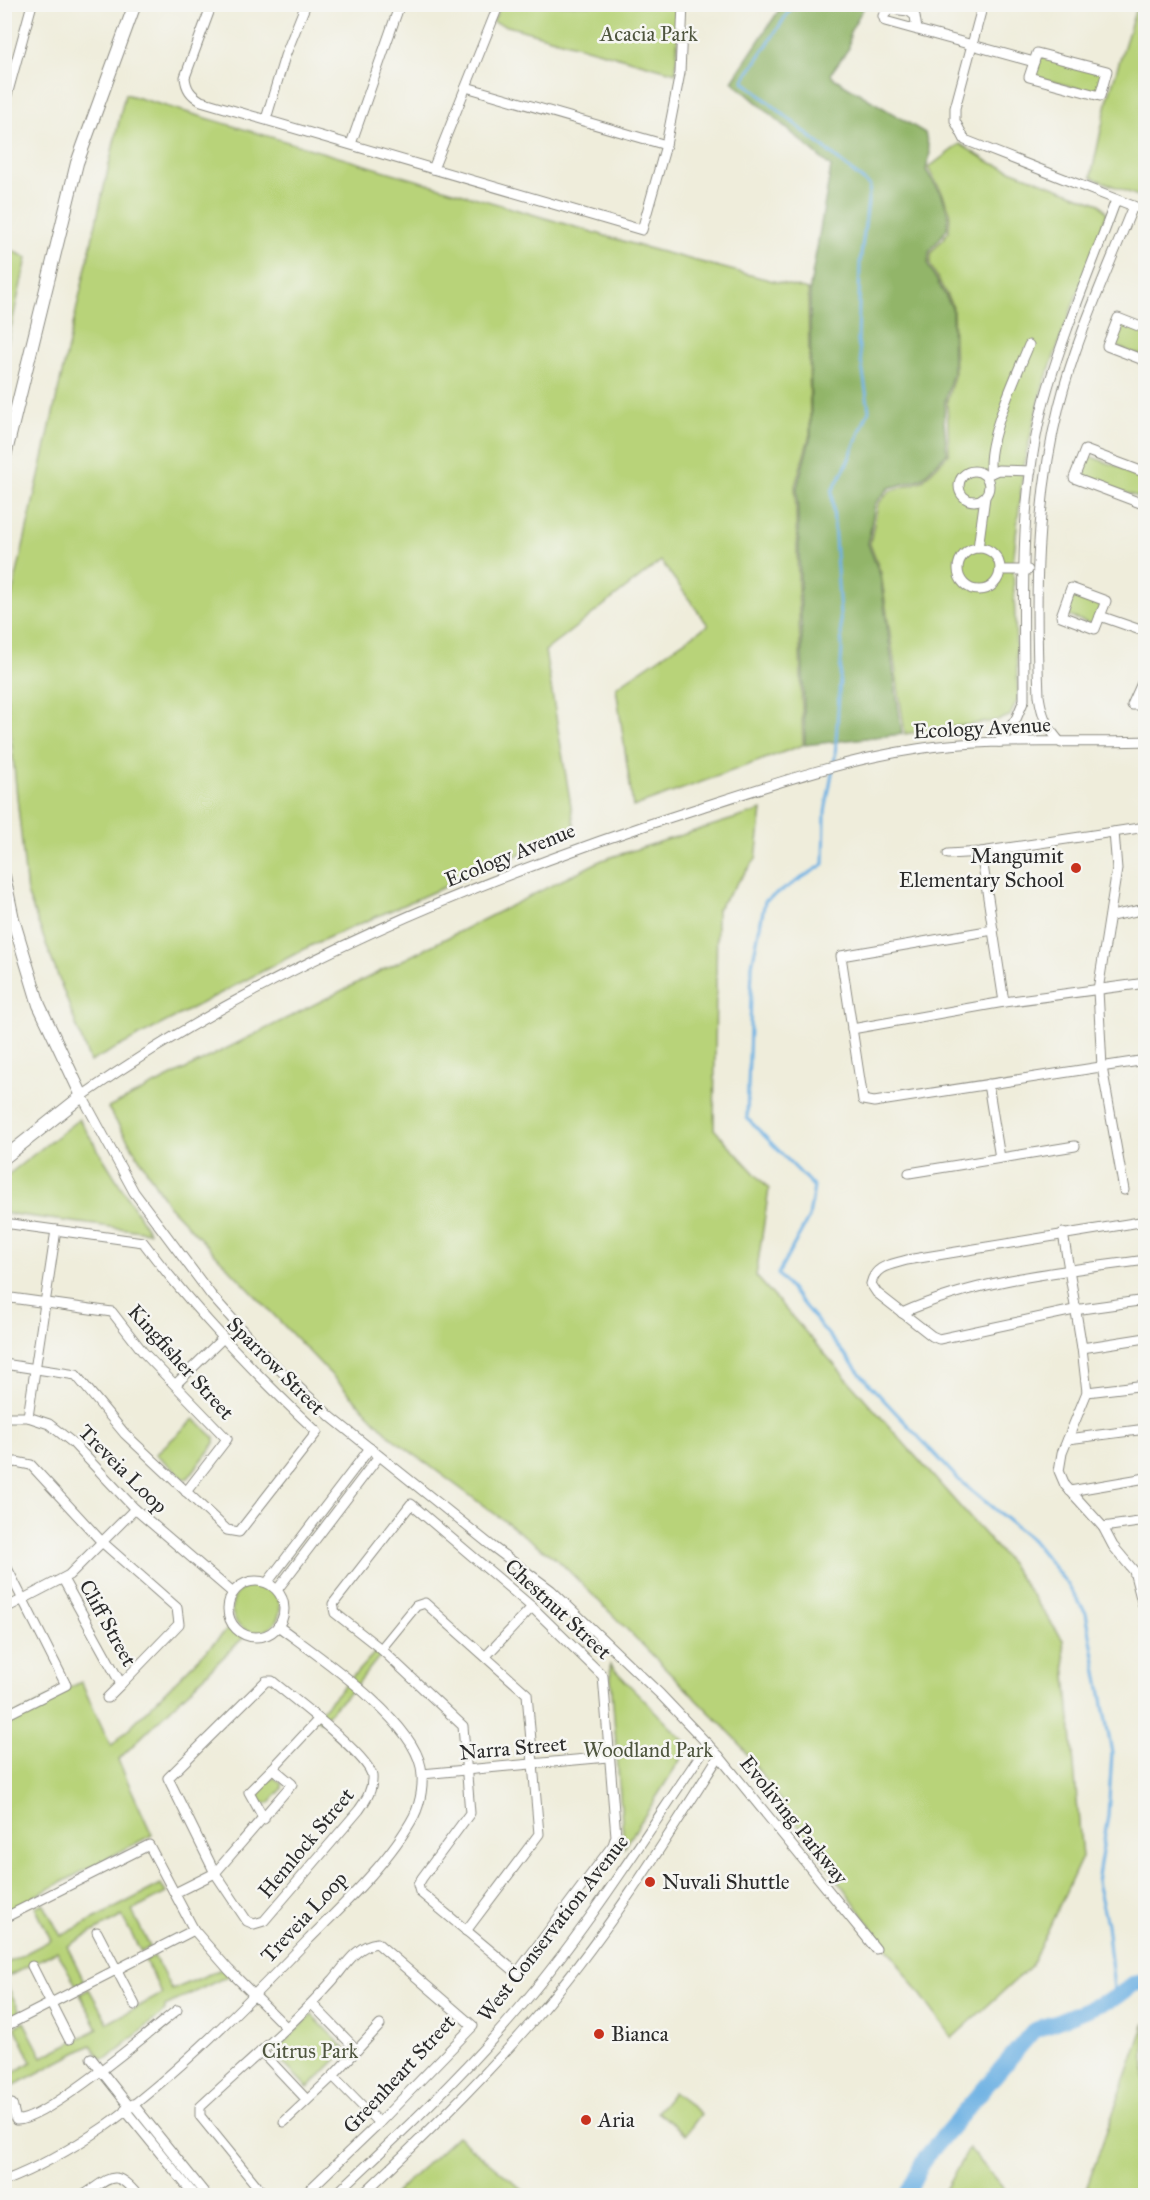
<svg xmlns="http://www.w3.org/2000/svg" width="1150" height="2200" viewBox="0 0 1150 2200" font-family="'IM FELL Great Primer',serif">
<rect width="100%" height="100%" fill="#f6f6f2"/>
<filter id="ink" filterUnits="userSpaceOnUse"><feTurbulence type="fractalNoise" baseFrequency=".0167" numOctaves="2"/><feDisplacementMap in="SourceGraphic" scale="12" xChannelSelector="R" yChannelSelector="G"/><feConvolveMatrix kernelMatrix="1 2 1 2 8 2 1 2 1" color-interpolation-filters="sRGB"/></filter>
<filter id="wash" filterUnits="userSpaceOnUse"><feTurbulence type="fractalNoise" baseFrequency=".008" numOctaves="4" result="noise"/><feDisplacementMap in="SourceGraphic" scale="24" xChannelSelector="R" yChannelSelector="G"/><feGaussianBlur stdDeviation="1.35" result="paint"/><feColorMatrix in="noise" values="0 0 0 0 0 0 0 0 0 0 0 0 0 0 0 0 0 1.4 0 .05"/><feComposite in="paint" operator="in"/></filter>
<g filter="url(#wash)">
<rect width="100%" height="100%" fill="#efeddb"/>
<g fill="#b8d379" stroke="#727f52" stroke-width="1.5">
<path d="M501,5H679L676,73L493,22Z"/>
<path d="M1137,5H1146L1145,199L1091,177L1108,98Z"/>
<path d="M1038,55L1105,72L1099,94L1032,76Z"/>
<path d="M125,94L643,247L808,290L810,434L795,486L803,745L633,807L616,687L708,625L661,561L545,651L575,830L316,943L90,1062L27,893L5,680L4,631Z"/>
<path d="M960,144L989,162L1100,204L1107,213L1042,389L1024,463L1013,564L1018,698L1010,716L994,721L905,734L881,573L870,544L878,504L890,491L922,481L949,454L947,401L955,372L953,307L930,264L931,253L949,231L950,212L943,194L928,168Z"/>
<path d="M5,247L27,258L5,353Z"/>
<path d="M1119,322L1145,331V357L1111,345Z"/>
<path d="M1086,455L1145,476L1141,498L1079,477Z"/>
<path d="M1073,593L1102,604L1094,625L1065,615Z"/>
<path d="M762,810L756,859L717,909L714,1129L769,1189L756,1276L1009,1562L1063,1640L1082,1857L1031,1966L952,2038L735,1738L560,1562L392,1438L168,1205L108,1108L602,860Z"/>
<path d="M79,1119L149,1232L5,1213V1177Z"/>
<path d="M194,1419L215,1438V1443L188,1478L184,1479L156,1454Z"/>
<circle cx="256" cy="1608" r="24"/>
<path d="M232,1625L246,1635L118,1760L152,1835L5,1912V1721L81,1682L111,1746Z"/>
<path d="M379,1648L383,1652L355,1687L320,1722L315,1717Z"/>
<path d="M610,1665L689,1746L624,1848Z"/>
<path d="M275,1778L282,1784V1789L269,1803H261L258,1792L270,1779Z"/>
<path d="M161,1884L166,1893L132,1911L150,1947L141,1952L122,1916L67,1946L84,1981L76,1985L57,1951L5,1978V1964L51,1940L35,1907L43,1903L61,1936Z"/>
<path d="M154,1956L172,1990L224,1968L230,1975L165,2006V2011L108,2058L101,2059L91,2045L5,2090V2077L32,2062L15,2027L24,2022L42,2057L98,2029L80,1994L89,1989L108,2023L162,1994L145,1960Z"/>
<path d="M5,1981L20,2012L9,2018L5,2008Z"/>
<path d="M312,2015L346,2050L308,2088L273,2053Z"/>
<path d="M1145,2023V2195H1084Z"/>
<path d="M673,2092L701,2114L686,2134L657,2112Z"/>
<path d="M457,2136L529,2195H393Z"/>
<path d="M969,2148L1009,2195H942Z"/>
</g>
<path fill="#92b569" stroke="#5e704a" stroke-width="1.5" d="M783,4L865,5L850,32L849,48L831,73L832,77L925,133L930,153L926,170L942,195L948,213L947,229L929,252L928,265L952,308L953,372L945,400L944,421L947,453L921,479L889,488L875,504L868,544L880,575L902,734L805,745L797,487L811,436L810,287L831,167L732,81Z"/>
<g fill="none" stroke-linecap="round" stroke-linejoin="round">
<path stroke="#6db1e3" stroke-width="3" d="M794,4L743,81L870,186L860,263L858,341L869,410L846,466L832,491L842,647L835,757L825,812L824,864L765,901L752,965L747,1118L814,1187L809,1217L778,1274L869,1384L959,1480L1032,1540L1068,1585L1086,1613L1112,1753L1108,1816L1097,1882L1107,1924L1115,1998"/>
<path stroke="#6db1e3" stroke-width="16" d="M906,2196L925,2158L1033,2031L1115,1998L1133,1984L1146,1982"/>
</g>
</g>
<g filter="url(#ink)">
<g fill="none" stroke-linecap="round" stroke-linejoin="round">
<defs>
<g id="minor">
<path d="M212,4L185,77C186,89 191,95 201,101L642,230L666,145L680,73L683,4"/>
<path d="M983,4L955,108V121L965,140L1146,211"/>
<path d="M917,30L915,16L909,11L890,9L883,16L885,21L1034,62"/>
<path d="M1037,53L1107,71L1100,96L1029,77Z"/>
<path d="M466,87L666,145"/>
<path d="M4,106L32,4"/>
<path d="M266,119L285,56L306,4"/>
<path d="M351,144L400,4"/>
<path d="M433,169L499,4"/>
<path d="M1146,329L1118,318L1107,346L1146,361"/>
<circle cx="974" cy="486" r="15"/>
<path d="M991,473C984,444 1017,374 1029,345"/>
<path d="M1146,473L1085,450L1074,478L1143,504L1146,497"/>
<path d="M987,475L998,470L1031,471"/>
<circle cx="979" cy="569" r="21"/>
<path d="M978,548L985,497"/>
<path d="M1000,570H1028"/>
<path d="M1071,588L1106,601L1095,629L1061,616Z"/>
<path d="M1100,616L1146,632"/>
<path d="M1146,674L1132,705H1146"/>
<path d="M999,742L1016,719L1024,700C1024,599 1018,499 1044,401C1063,333 1092,266 1116,200"/>
<path d="M1061,743C1047,728 1042,716 1039,696C1035,598 1035,502 1059,406C1076,338 1107,272 1133,206"/>
<path d="M1114,832L1117,869L1098,990L1102,1067L1124,1190"/>
<path d="M981,852L1004,1002"/>
<path d="M948,854L981,852L1146,827"/>
<path d="M1111,916L1146,909"/>
<path d="M993,930L841,956L863,1100L874,1102L1146,1060"/>
<path d="M852,1029L1004,1002L1146,983"/>
<path d="M988,1084L1000,1158"/>
<path d="M909,1173L1075,1146"/>
<path d="M1146,1221L907,1260C891,1265 875,1265 871,1284L877,1293L932,1336L939,1339L1074,1310L1146,1300"/>
<path d="M4,1223L143,1242C195,1311 253,1372 317,1432L239,1532L227,1530L125,1434L76,1375L4,1364"/>
<path d="M1063,1233L1082,1348L1146,1338"/>
<path d="M4,1297L112,1312L143,1352L227,1439L186,1492"/>
<path d="M902,1313C978,1279 1063,1271 1146,1260"/>
<path d="M1082,1348L1087,1392L1062,1453L1059,1471L1065,1485L1103,1527L1113,1546L1134,1571L1146,1617"/>
<path d="M175,1385L222,1339"/>
<path d="M1087,1392L1146,1385"/>
<path d="M4,1417H28L49,1424L73,1443L135,1509L233,1593"/>
<path d="M28,1417L56,1230"/>
<path d="M1068,1439L1146,1429"/>
<path d="M4,1464L16,1462L31,1465L102,1542L177,1608L179,1624L121,1684L63,1579"/>
<path d="M1070,1491L1146,1478"/>
<path d="M411,1504L532,1607L603,1676L616,1836L613,1845L517,1973L420,1892L418,1885L422,1878L470,1813L463,1726L381,1649L335,1613L333,1604Z"/>
<path d="M1103,1527L1146,1521"/>
<path d="M4,1562L66,1685L4,1716"/>
<circle cx="256" cy="1609" r="28"/>
<path d="M267,1583L370,1448"/>
<path d="M277,1590L379,1456"/>
<path d="M4,1609L69,1575L135,1509"/>
<path d="M381,1649L416,1606L425,1603L527,1694L539,1834L466,1931"/>
<path d="M487,1655L532,1607"/>
<path d="M266,1681H272C291,1697 370,1756 372,1776C373,1790 366,1800 359,1810L264,1921L254,1924L247,1921L215,1873L168,1778Z"/>
<path d="M107,1698L121,1684"/>
<path d="M422,1774L608,1757"/>
<path d="M264,1819L249,1792L273,1768"/>
<path d="M175,1893L215,1873L292,1784L273,1768L318,1720"/>
<path d="M4,1918L149,1845L194,1930L229,1970L286,2027"/>
<path d="M97,1932L135,2005"/>
<path d="M876,1949L719,1756L660,1694L551,1590L493,1547L331,1417L267,1358L211,1295L134,1192L82,1096C264,968 491,874 702,807C773,784 844,760 917,749C992,737 1070,744 1146,741"/>
<path d="M32,1966L69,2039"/>
<path d="M4,2027L194,1930"/>
<path d="M357,2050L380,2025"/>
<path d="M261,2051L307,2100"/>
<path d="M91,2058L129,2106"/>
<path d="M333,2076L379,2123"/>
<path d="M12,2104L16,2120C41,2124 152,2030 177,2010"/>
<path d="M133,2104L207,2196"/>
<path d="M125,2110L195,2196"/>
<path d="M284,2122L333,2076L357,2050L312,2004"/>
<path d="M4,2181C40,2167 73,2148 104,2127C176,2076 247,2003 308,1940C344,1904 390,1861 414,1816C421,1802 424,1782 421,1767C411,1718 318,1656 278,1626"/>
<path d="M82,2196C110,2179 114,2166 138,2196"/>
<path d="M265,2196L200,2116V2107C245,2065 292,2026 333,1980C345,1966 357,1945 377,1943L473,2026L379,2123L303,2196"/>
<path d="M334,2196C397,2137 461,2077 517,2011C588,1928 646,1834 708,1744"/>
<path d="M361,2196C419,2141 478,2084 530,2024C602,1942 661,1848 719,1756"/>
</g>
<g id="tertiary">
<path d="M4,460L77,163L135,4"/>
<path d="M4,876L13,919L39,1005L82,1096L4,1158"/>
</g>
</defs>
<use href="#minor" stroke="#8d8c83" stroke-width="11"/>
<use href="#tertiary" stroke="#8d8c83" stroke-width="14"/>
<use href="#minor" stroke="#fff" stroke-width="9"/>
<use href="#tertiary" stroke="#fff" stroke-width="12"/>
</g>
</g>
<g fill="#c8321e" stroke="#f6f6f2" stroke-width="2">
<circle cx="1076" cy="868" r="6"/>
<circle cx="650" cy="1882" r="6"/>
<circle cx="599" cy="2034" r="6"/>
<circle cx="586" cy="2120" r="6"/>
</g>
<g text-anchor="middle" dominant-baseline="central" stroke-width="5" stroke-linejoin="round" paint-order="stroke">
<g font-size="21" fill="#4e553e" stroke="#f6f6f2">
<text x="649" y="34">Acacia Park</text>
<text x="648" y="1750">Woodland Park</text>
<text x="310" y="2051">Citrus Park</text>
</g>
<g font-size="21" fill="#2b2b2b" stroke="#f6f6f2">
<text transform="translate(982 728) rotate(-3)">Ecology Avenue</text>
<text transform="translate(510 855) rotate(-22)">Ecology Avenue</text>
<text transform="translate(181 1362) rotate(48)">Kingfisher Street</text>
<text transform="translate(276 1366) rotate(45)">Sparrow Street</text>
<text transform="translate(123 1469) rotate(45)">Treveia Loop</text>
<text transform="translate(558 1609) rotate(43)">Chestnut Street</text>
<text transform="translate(108 1623) rotate(61)">Cliff Street</text>
<text transform="translate(513 1748) rotate(-5)">Narra Street</text>
<text transform="translate(794 1820) rotate(51)">Evoliving Parkway</text>
<text transform="translate(306 1843) rotate(-50)">Hemlock Street</text>
<text transform="translate(304 1917) rotate(-47)">Treveia Loop</text>
<text transform="translate(553 1928) rotate(-52)">West Conservation Avenue</text>
<text transform="translate(399 2074) rotate(-47)">Greenheart Street</text>
</g>
<g font-size="21" fill="#2b2b2b" stroke="#f6f6f2" text-anchor="start">
<text x="1064" y="856" text-anchor="end">Mangumit<tspan x="1064" dy="24">Elementary School</tspan></text>
<text x="662" y="1882">Nuvali Shuttle</text>
<text x="611" y="2034">Bianca</text>
<text x="598" y="2120">Aria</text>
</g>
</g>
<rect width="1150" height="2200" fill="none" stroke="#f6f6f2" stroke-width="24"/>
</svg>
